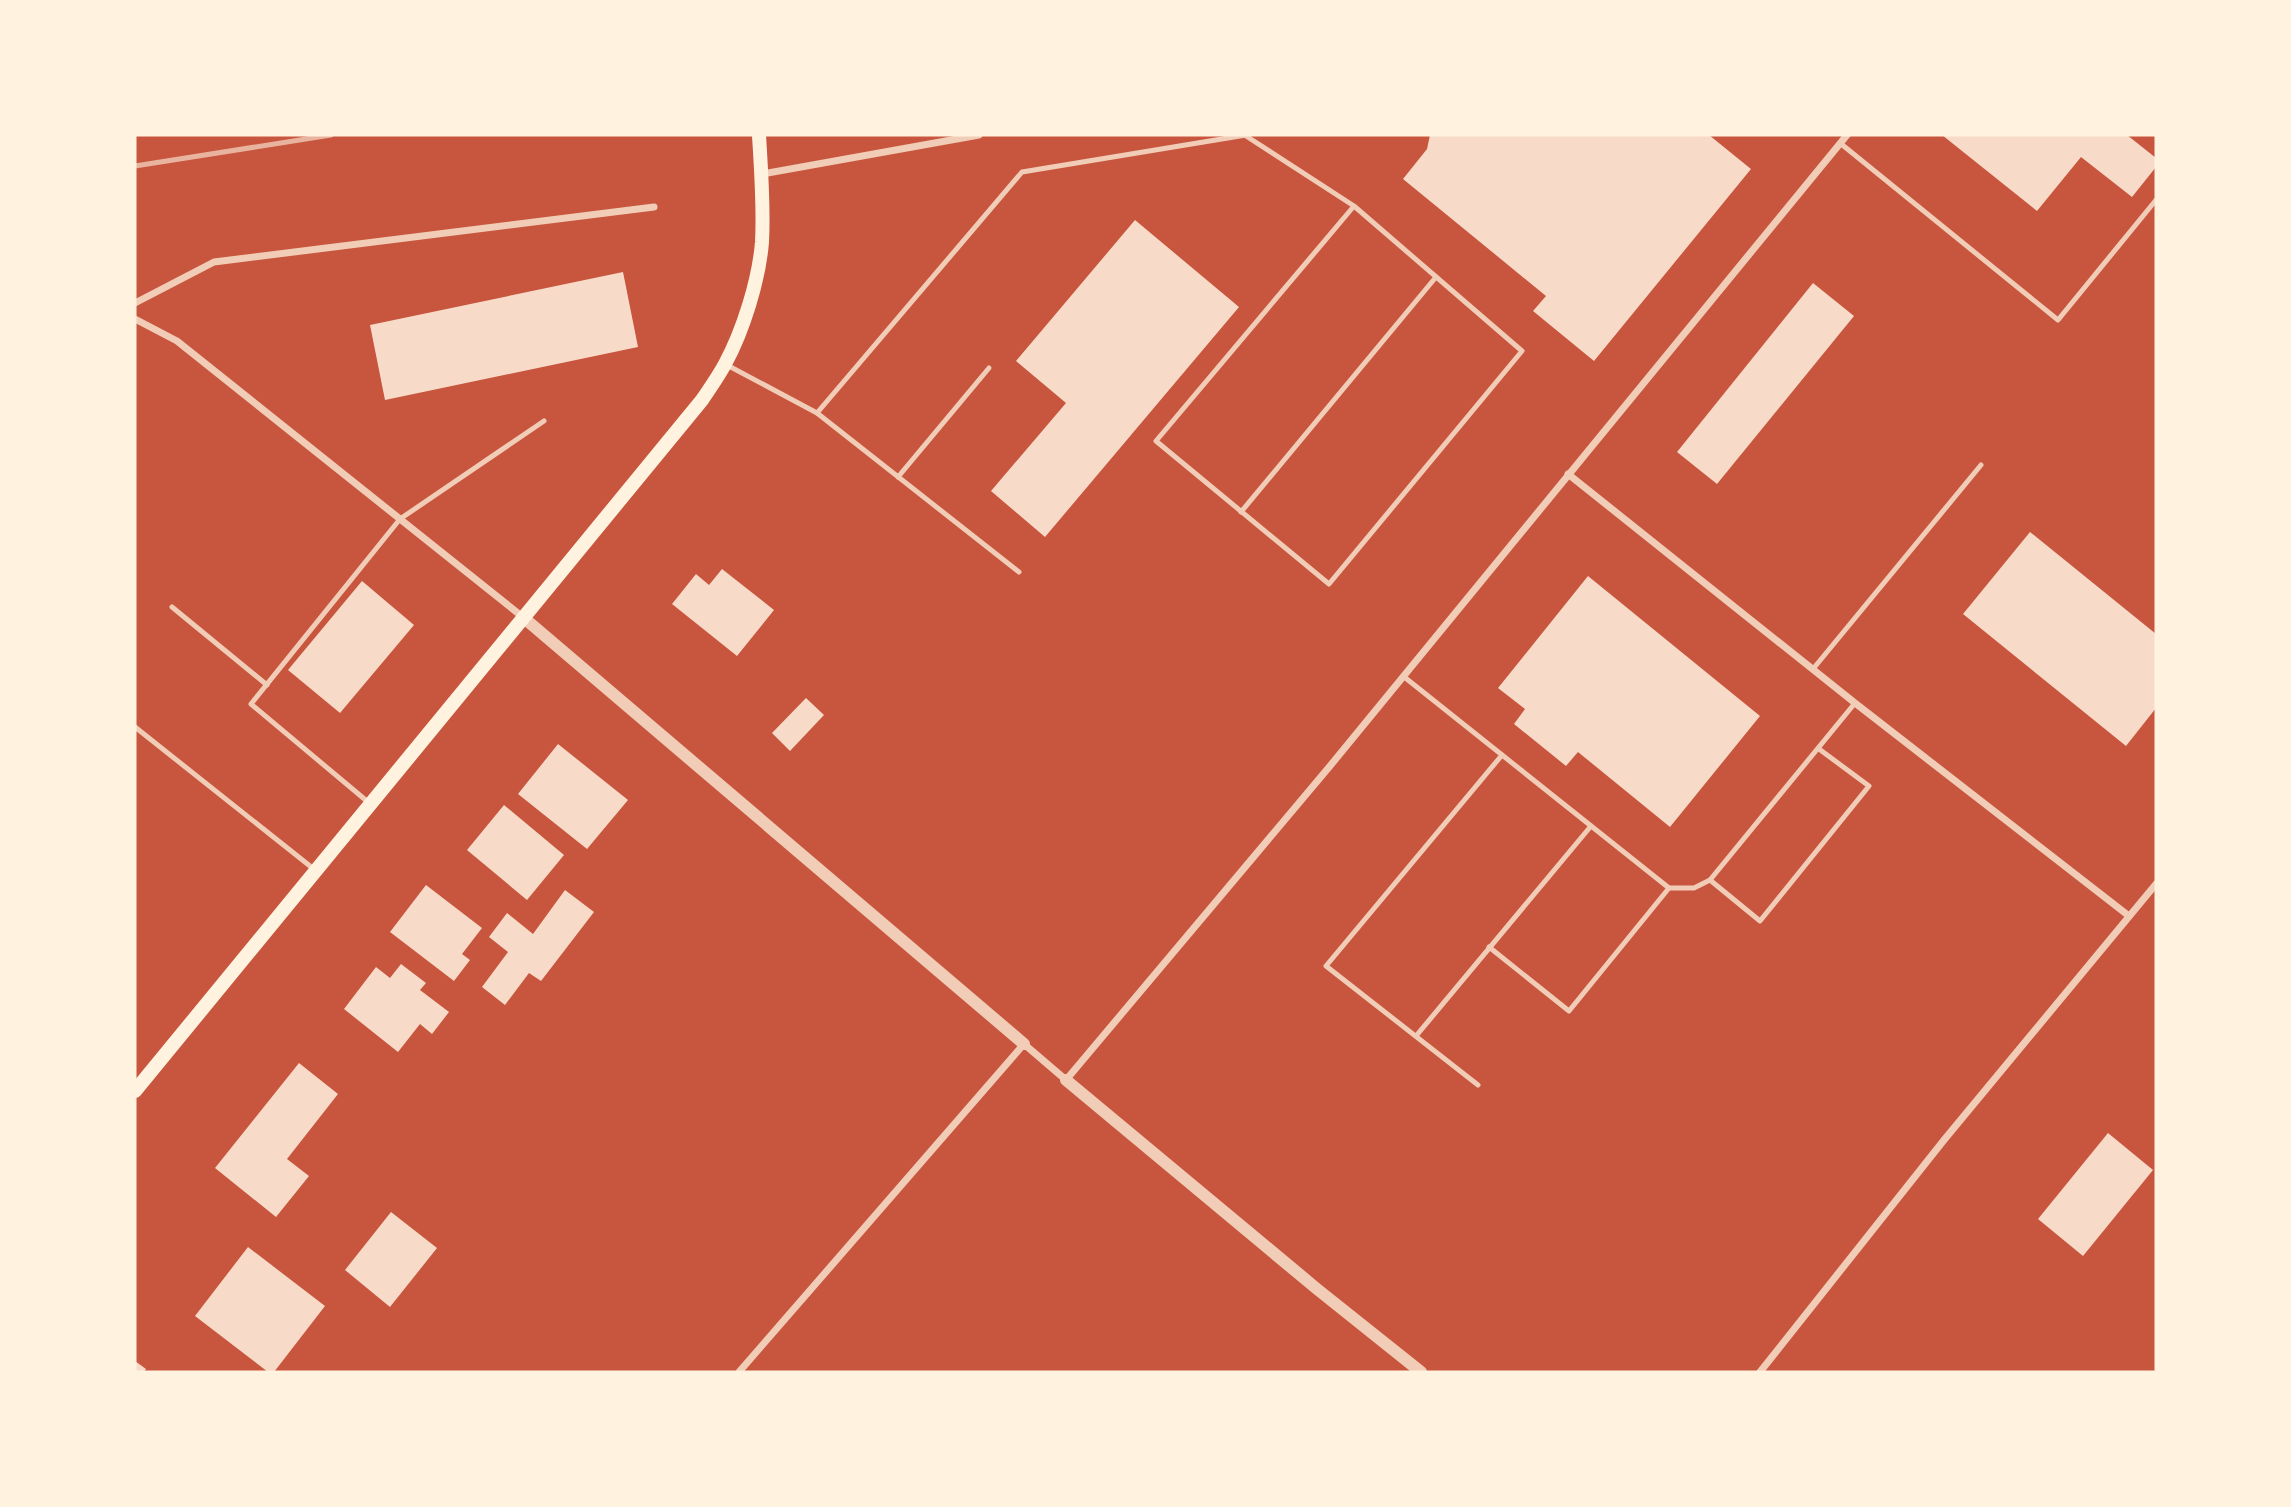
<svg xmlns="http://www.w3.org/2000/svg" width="2291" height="1507" viewBox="0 0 2291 1507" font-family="'DejaVu Sans',sans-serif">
<rect width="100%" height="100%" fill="#c8553d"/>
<g fill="#f7dbc8">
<path d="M1430,135H1709L1751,169L1594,361L1533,311L1546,296L1403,179L1427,149Z"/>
<path d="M1942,135H2127L2156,158V167L2132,197L2081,157L2037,211Z"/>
<path d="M1135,220L1239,307L1045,537L991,491L1066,403L1016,361Z"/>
<path d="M623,272L638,347L385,400L370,325Z"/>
<path d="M1813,283L1854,316L1717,484L1677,452Z"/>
<path d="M2030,532L2156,634V708L2126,746L1963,614Z"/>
<path d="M722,569L774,610L737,656L672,604L696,574L709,585Z"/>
<path d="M1588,576L1760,716L1670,827L1578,752L1566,766L1514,724L1525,709L1498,688Z"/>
<path d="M362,581L414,625L340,713L288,670Z"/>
<path d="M806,698L824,715L790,751L772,733Z"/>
<path d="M558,744L628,800L587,849L518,794Z"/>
<path d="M504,805L564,855L527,900L467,850Z"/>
<path d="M426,885L482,928L462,954L470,960L454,981L390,932Z"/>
<path d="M565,890L594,912L541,981L529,973L505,1005L482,987L508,952L489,937L507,913L533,934Z"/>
<path d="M401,964L426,983L420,990L449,1012L432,1034L420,1024L398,1052L344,1009L376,967L390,978Z"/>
<path d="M299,1063L338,1094L287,1159L309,1176L276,1217L215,1168Z"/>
<path d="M2108,1133L2153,1170L2083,1256L2038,1219Z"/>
<path d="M391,1212L437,1248L390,1307L345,1270Z"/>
<path d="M248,1247L325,1306L274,1372H268L195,1316Z"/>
<path d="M135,1361L146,1369L144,1372H135Z"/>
</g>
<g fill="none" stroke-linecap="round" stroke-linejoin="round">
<g stroke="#f1ccb7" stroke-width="5">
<path d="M1246,136L1354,206L1522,351L1329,584L1156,441L1354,206"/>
<path d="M1840,143L2058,320L2156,200"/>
<path d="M725,364L817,413L1019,572"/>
<path d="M817,413L1022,172L1246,135"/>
<path d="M898,477L989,368"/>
<path d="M1241,512L1436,277"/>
<path d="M172,607L267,685"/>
<path d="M1813,669L1981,465"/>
<path d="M1403,676L1669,888H1694L1710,880L1855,703"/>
<path d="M135,727L315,870"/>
<path d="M368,802L251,704L400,519L544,421"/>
<path d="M1710,880L1760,921L1869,786L1819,749"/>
<path d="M1489,947L1569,1011L1669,888"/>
<path d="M1416,1036L1591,826"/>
<path d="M1478,1085L1326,966L1502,755"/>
</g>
<g stroke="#f1ccb7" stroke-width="7">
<path d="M762,174L979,135"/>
<path d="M135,303L214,262L654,207"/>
<path d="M135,319L177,341L524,618"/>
<path d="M1568,474L1855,703L2129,916"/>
<path d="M739,1372L1024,1044L1066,1080L1330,766L1847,135"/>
<path d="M1760,1372L1944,1140L2156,884"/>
</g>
<g stroke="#f1ccb7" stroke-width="12">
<path d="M524,618L1024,1044"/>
<path d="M1066,1080L1317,1289L1421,1372"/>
</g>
<path stroke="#fff3e0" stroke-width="14" d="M135,1091L702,400C710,388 718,377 725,364C743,331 759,280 762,242C764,206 761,170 759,135"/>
<path stroke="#e9b49f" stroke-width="5" d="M135,166L331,135"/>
</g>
<rect width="2291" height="1507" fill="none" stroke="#fff3e0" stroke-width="273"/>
</svg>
